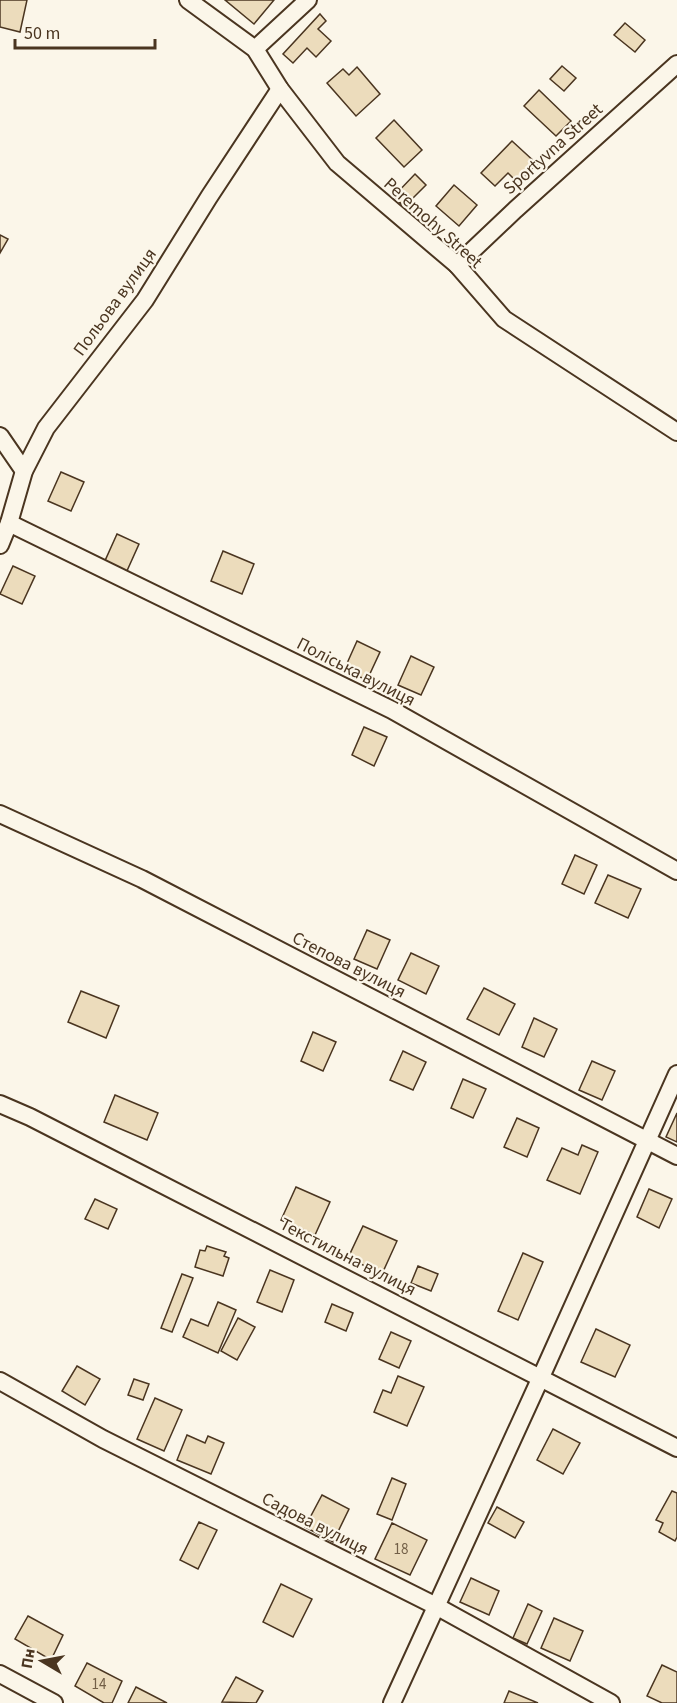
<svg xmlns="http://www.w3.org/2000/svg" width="677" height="1703" viewBox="0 0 677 1703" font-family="'Source Sans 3',sans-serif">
<rect width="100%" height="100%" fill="#fbf6e9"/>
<g fill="#ecdcbc" stroke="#4a3520" stroke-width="1.5">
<path d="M0,0H27L20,32L0,27Z"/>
<path d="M225,0H274L254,24Z"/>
<path d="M320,14L326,21L318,29L331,41L316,57L307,48L293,63L283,54Z"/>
<path d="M625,23L645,40L635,52L614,35Z"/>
<path d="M562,66L576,78L564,91L550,79Z"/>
<path d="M357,67L380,94L356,116L327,83L343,69L349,75Z"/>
<path d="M539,90L571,121L556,136L524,106Z"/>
<path d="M394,120L422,150L404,167L376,138Z"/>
<path d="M512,141L537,164L518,183L508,173L495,186L481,173Z"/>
<path d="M415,174L426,185L404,207L394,196Z"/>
<path d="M454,185L477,205L459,226L436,206Z"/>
<path d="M0,235L8,239L0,253Z"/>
<path d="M61,472L84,482L71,511L48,501Z"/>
<path d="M117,534L139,544L126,573L104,563Z"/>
<path d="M223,551L254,564L242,594L211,581Z"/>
<path d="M13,566L35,576L22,604L0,594Z"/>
<path d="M357,641L380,652L367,680L344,670Z"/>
<path d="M411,656L434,667L421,695L398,685Z"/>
<path d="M364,727L387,737L374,766L352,755Z"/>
<path d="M575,855L597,865L584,894L562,884Z"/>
<path d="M608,875L641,889L628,918L595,903Z"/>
<path d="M367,930L390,940L377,969L354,959Z"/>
<path d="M411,953L439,966L426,994L398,980Z"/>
<path d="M484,988L515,1004L499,1035L467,1019Z"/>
<path d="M81,991L119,1006L106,1038L68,1022Z"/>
<path d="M534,1018L557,1029L544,1057L522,1047Z"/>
<path d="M313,1032L336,1042L323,1071L301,1061Z"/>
<path d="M403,1051L426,1062L413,1090L390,1080Z"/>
<path d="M592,1061L615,1071L602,1100L579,1090Z"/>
<path d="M463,1079L486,1089L473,1118L451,1108Z"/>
<path d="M115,1095L158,1113L147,1140L104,1122Z"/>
<path d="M677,1113V1142L666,1137Z"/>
<path d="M517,1118L539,1128L527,1157L504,1147Z"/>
<path d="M582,1145L598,1152L580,1194L547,1180L562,1148L578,1155Z"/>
<path d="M296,1187L330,1202L315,1235L281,1220Z"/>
<path d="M649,1189L672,1199L659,1228L637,1217Z"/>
<path d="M95,1199L117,1209L108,1229L85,1219Z"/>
<path d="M363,1226L397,1241L382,1274L348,1258Z"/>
<path d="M207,1246L226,1252L224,1256L229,1258L223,1276L195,1267L200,1250L205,1251Z"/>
<path d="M523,1253L543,1262L518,1320L498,1311Z"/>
<path d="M418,1266L438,1274L431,1291L411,1283Z"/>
<path d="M270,1270L294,1280L282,1312L257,1302Z"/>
<path d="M182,1274L193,1278L172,1332L161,1328Z"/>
<path d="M218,1302L236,1310L218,1353L183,1337L191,1319L208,1326Z"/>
<path d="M332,1304L353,1313L346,1331L325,1322Z"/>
<path d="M238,1318L255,1327L237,1360L221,1351Z"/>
<path d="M596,1329L630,1345L615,1377L581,1362Z"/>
<path d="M391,1332L411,1341L399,1368L379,1359Z"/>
<path d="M77,1366L100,1379L85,1405L62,1391Z"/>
<path d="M398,1376L424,1387L407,1426L374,1412L383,1390L391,1393Z"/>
<path d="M134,1379L149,1384L143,1400L128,1395Z"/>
<path d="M155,1398L182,1410L164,1451L137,1439Z"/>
<path d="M553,1429L580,1443L563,1474L537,1460Z"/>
<path d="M187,1435L205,1443L208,1436L224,1443L211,1474L177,1460Z"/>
<path d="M392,1478L406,1484L392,1520L377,1514Z"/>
<path d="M672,1491L677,1493V1537L675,1541L659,1532L663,1523L656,1520Z"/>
<path d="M322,1495L349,1509L333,1542L305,1527Z"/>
<path d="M497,1507L524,1522L515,1538L488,1523Z"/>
<path d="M199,1522L217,1530L198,1569L180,1560Z"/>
<path d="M392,1523L427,1540L410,1575L375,1559Z"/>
<path d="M471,1578L499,1591L489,1615L460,1602Z"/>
<path d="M281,1584L312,1599L293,1637L263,1622Z"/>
<path d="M528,1604L542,1611L527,1644L513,1638Z"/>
<path d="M28,1616L63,1635L51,1660L15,1639Z"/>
<path d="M554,1618L583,1631L570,1661L541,1648Z"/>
<path d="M87,1663L122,1681L112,1703H104L75,1686Z"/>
<path d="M662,1665L677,1672V1703H662L647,1696Z"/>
<path d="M236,1677L263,1691L256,1703L222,1702Z"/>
<path d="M136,1687L167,1703H128Z"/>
<path d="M509,1691L538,1703H504Z"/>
</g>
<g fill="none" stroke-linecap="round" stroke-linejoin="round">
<defs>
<g id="minor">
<path d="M188,0L255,49L280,89L337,163L457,265L504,319L677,432"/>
<path d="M255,49L308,0"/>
<path d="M457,265L515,210L677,64"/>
<path d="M0,436L24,471"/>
<path d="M9,523L392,710L677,871"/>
<path d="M0,545L9,523L24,471L46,428L145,300L209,197L280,89"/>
<path d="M0,814L142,879L677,1156"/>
<path d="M0,1104L30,1117L677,1448"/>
<path d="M0,1381L103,1439L436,1606L611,1703"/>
<path d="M0,1674L54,1703"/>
<path d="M392,1703L541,1377L677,1074"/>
</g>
</defs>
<use href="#minor" stroke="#4a3520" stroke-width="20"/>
<use href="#minor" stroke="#fbf6e9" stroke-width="16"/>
</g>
<g text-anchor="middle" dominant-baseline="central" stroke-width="4.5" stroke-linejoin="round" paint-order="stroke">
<g font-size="15" fill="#725f47">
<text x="401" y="1549">18</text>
<text x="99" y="1684">14</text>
</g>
<g font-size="18" fill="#4a3520" stroke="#fbf6e9">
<text transform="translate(553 149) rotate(-42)">Sportyvna Street</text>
<text transform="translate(433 223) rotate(42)">Peremohy Street</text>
<text transform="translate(115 302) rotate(-54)">Польова вулиця</text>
<text transform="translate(356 672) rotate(27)">Поліська вулиця</text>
<text transform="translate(349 965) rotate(27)">Степова вулиця</text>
<text transform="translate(348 1257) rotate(27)">Текстильна вулиця</text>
<text transform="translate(315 1524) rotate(27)">Садова вулиця</text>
</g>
</g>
<g transform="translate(42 1661) rotate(280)" stroke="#fbf6e9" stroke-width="4.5" paint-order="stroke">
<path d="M0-4.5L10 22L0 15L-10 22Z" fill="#4a3520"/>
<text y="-9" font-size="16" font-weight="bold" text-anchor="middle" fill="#4a3520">Пн</text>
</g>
<path d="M15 39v9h140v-9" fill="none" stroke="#4a3520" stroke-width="3"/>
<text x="24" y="39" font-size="18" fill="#4a3520" stroke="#fbf6e9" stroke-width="4.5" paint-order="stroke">50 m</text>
</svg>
